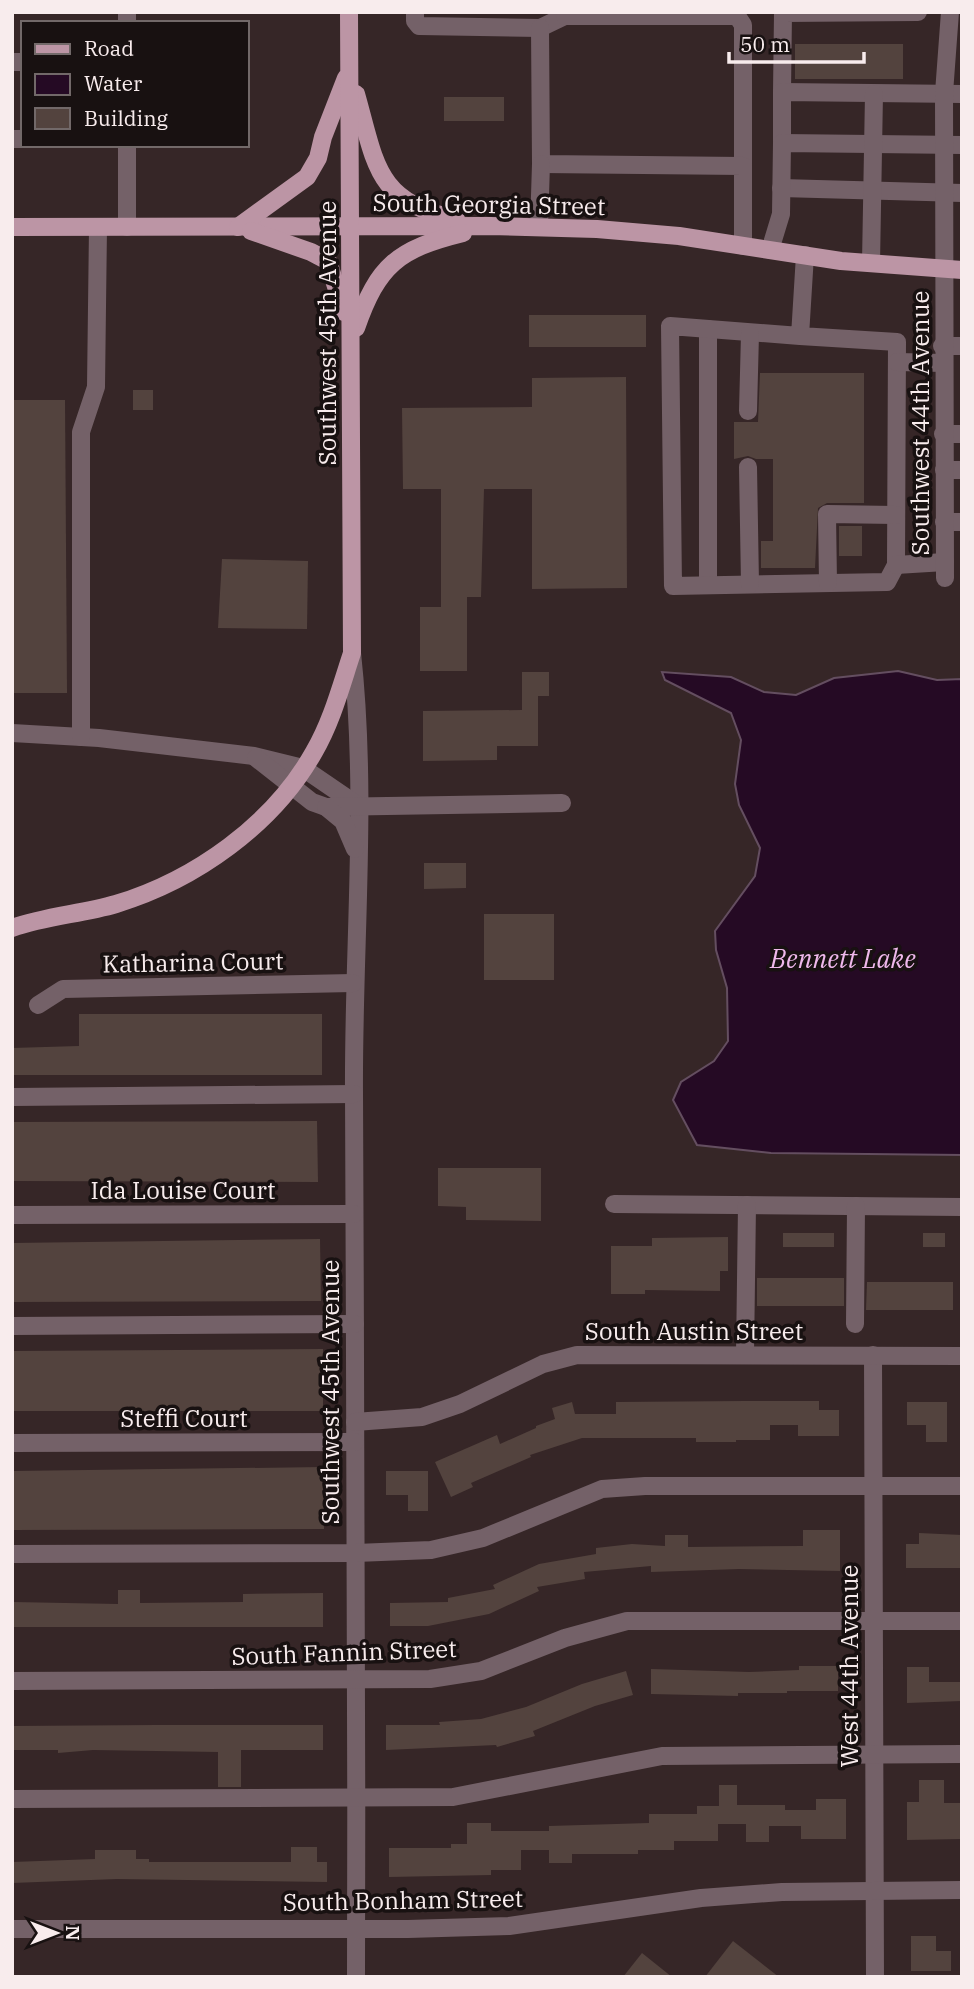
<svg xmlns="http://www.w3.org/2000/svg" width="974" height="1989" viewBox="0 0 974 1989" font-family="'IBM Plex Serif',serif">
<rect width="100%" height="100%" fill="#362627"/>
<path fill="#250a24" stroke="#644e60" stroke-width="2" d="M898,671L937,680L962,679V1155L771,1153L697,1145L673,1100L681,1082L714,1061L728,1041L727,988L716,950L715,931L755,876L760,848L739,805L735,784L741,740L731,713L665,680L662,672L731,677L764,692L796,695L834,678Z"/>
<g fill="#53433e">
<rect x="795" y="44" width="108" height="35"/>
<rect x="444" y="97" width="60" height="24"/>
<rect x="529" y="315" width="117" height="32"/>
<path d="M760,373H864V503H827L818,508L815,568H761V541H773V459H756L748,456L734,459V422H758Z"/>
<path d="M626,377L627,588L532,589V489H484L481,597H467V671H420V607H441V489H403L402,408L532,407V378Z"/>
<rect x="133" y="390" width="20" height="20"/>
<path d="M12,400H65L67,693H12Z"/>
<rect x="839" y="526" width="23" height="30"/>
<path d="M222,559L308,561L307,629L218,628Z"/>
<path d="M522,672H549V696H538V746H497V760L423,761V711L522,710Z"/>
<path d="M424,863H466V888L424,889Z"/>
<rect x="484" y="914" width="70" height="66"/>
<path d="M79,1014H322V1075H12V1048L79,1046Z"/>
<path d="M317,1121L318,1182L12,1181V1122Z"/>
<path d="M438,1168H541V1221L466,1220V1207L438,1206Z"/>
<rect x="783" y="1233" width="51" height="14"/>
<rect x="923" y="1233" width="22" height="14"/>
<path d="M728,1237V1271H720V1291L645,1290V1294H611V1246H652V1238Z"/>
<path d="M320,1239L321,1301L12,1302V1243Z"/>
<rect x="757" y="1278" width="87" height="28"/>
<path d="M867,1282H953V1310H866Z"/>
<path d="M323,1349V1411H12V1351Z"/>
<path d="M745,1401H819V1410H839V1436H798V1425H770V1440H736V1442H696V1438H582L530,1455L531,1457L471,1483L473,1487L451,1497L435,1462L497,1435L500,1444L536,1428V1426L555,1419L552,1408L572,1402L575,1414H616V1402Z"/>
<path d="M907,1402H947V1442H926V1425H907Z"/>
<path d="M323,1467L324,1529L12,1530V1471Z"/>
<path d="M386,1471H428V1511H408V1495H386Z"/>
<path d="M803,1530H840V1571L739,1569L651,1572V1566L584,1572L585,1579L537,1587L539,1591L489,1614L428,1626H390V1603L448,1602V1598L495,1589L493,1585L539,1564L596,1554V1548L632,1544L665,1546V1535H688V1547L803,1546Z"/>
<path d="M919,1533L962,1535V1568H906V1544H919Z"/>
<path d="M118,1590H140V1603L243,1602V1594L323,1593V1627H13V1602L118,1604Z"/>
<path d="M799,1666H838V1691H787V1693H738V1696L651,1694V1669L749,1672L799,1670Z"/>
<path d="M907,1667H929V1682H962V1701L907,1703Z"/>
<path d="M626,1671L633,1695L595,1706L533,1731L535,1736L497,1747L496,1745L386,1750V1725H440L439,1722L481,1719L526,1707L582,1684Z"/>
<path d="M157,1725H323V1750H241V1787H218V1752L93,1750L58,1753V1750H12V1726Z"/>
<path d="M919,1780H944V1803H962V1839L907,1840V1802H919Z"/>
<path d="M719,1785H737V1805H785V1810H816V1799H846V1839H801V1826H769V1842H746V1824H718V1841H674V1850H638V1854H572V1863H549V1850H521V1870H491V1875L389,1877V1848H451V1844H467V1823H491V1831H549V1826L649,1823V1814H697V1806H719Z"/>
<path d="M291,1847H317V1862H327V1882L117,1879L12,1883V1862L95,1859V1850H136V1859H149V1862H291Z"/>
<path d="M911,1936H936V1951H951V1971H911Z"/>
<path d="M733,1941L779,1977H705Z"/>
<path d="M642,1953L672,1977H623Z"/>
</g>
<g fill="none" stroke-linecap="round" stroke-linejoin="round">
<g stroke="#746168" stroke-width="18">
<path d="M127,12V23"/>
<path d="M415,12V21L419,26L540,28L565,16V12"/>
<path d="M565,16H737L743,25V166"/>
<path d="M540,28L541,164L743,166V246"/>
<path d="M12,62H23"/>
<path d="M782,92L783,13L918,12"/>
<path d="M12,139H23"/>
<path d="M782,143V92L962,94"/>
<path d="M127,145V227"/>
<path d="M781,188L962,193"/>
<path d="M539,227L541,164"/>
<path d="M770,250L781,214L782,143L962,145"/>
<path d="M871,263L874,94"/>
<path d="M708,329V585"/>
<path d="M800,336L670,326L673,586L887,582L896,565L897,342L800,336L805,255"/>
<path d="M942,346H962"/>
<path d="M897,362L944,363"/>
<path d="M748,411L750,334"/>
<path d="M943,434H962"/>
<path d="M748,467L750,584"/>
<path d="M944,470H962"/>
<path d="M944,522H962"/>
<path d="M896,565L945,562"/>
<path d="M945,578L944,93L950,12"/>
<path d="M828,583L827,514L896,515"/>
<path d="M352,653C368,799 353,946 354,1092C355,1387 357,1682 356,1977"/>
<path d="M12,733L99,738L254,756L303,768L360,807"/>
<path d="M81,737V432L96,387L98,227"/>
<path d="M256,758L312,802L326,807L562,803"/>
<path d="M326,807L343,821L355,849"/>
<path d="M38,1005L63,989L353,983"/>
<path d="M12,1097L354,1094"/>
<path d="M614,1204L962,1207"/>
<path d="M12,1215L354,1214"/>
<path d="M855,1324L856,1206"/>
<path d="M12,1326L355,1324"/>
<path d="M745,1355L747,1205"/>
<path d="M873,1355L875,1977"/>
<path d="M355,1422L422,1417L460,1404L543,1364L577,1355L962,1356"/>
<path d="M12,1443L355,1442"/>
<path d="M12,1554L356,1553L431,1550L483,1538L602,1489L645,1486H962"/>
<path d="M12,1681L430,1679L481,1671L565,1638L627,1621H962"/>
<path d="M12,1799L453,1797L662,1756L962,1754"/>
<path d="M12,1929H408L509,1926L701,1898L782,1892L962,1890"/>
</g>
<g stroke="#bc95a5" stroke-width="18">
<path d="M356,94C376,164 375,202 456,219"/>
<path d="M12,227L490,226L597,229L679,236L841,261L962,270"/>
<path d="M238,227L307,177L318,158L323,137L346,78"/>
<path d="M251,231L311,252L328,261L344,312"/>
<path d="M356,328C378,265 398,249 463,233"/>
<path d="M12,928C46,916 82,914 116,904C195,880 273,825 314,752C332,721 341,686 352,653L349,12"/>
</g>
</g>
<g text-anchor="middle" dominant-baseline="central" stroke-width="7" stroke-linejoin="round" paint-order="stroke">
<g font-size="24" fill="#f8eced" stroke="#181111">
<text transform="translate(489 204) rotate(1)">South Georgia Street</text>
<text transform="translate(327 333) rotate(-90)">Southwest 45th Avenue</text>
<text transform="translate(920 423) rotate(-90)">Southwest 44th Avenue</text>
<text transform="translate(193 962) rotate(-1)">Katharina Court</text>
<text x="183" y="1190">Ida Louise Court</text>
<text x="694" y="1331">South Austin Street</text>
<text transform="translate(330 1392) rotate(-90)">Southwest 45th Avenue</text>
<text x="184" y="1418">Steffi Court</text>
<text transform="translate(344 1652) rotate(-2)">South Fannin Street</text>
<text transform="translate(849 1666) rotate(-90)">West 44th Avenue</text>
<text transform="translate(403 1900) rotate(-1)">South Bonham Street</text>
</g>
<g font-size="26" font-style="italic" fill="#efb8eb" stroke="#181111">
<text x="843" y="958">Bennett Lake</text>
</g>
</g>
<rect width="974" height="1989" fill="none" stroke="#f8eced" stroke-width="28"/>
<rect x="21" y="21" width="228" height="126" fill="#181111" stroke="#726969" stroke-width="2"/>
<rect x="35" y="44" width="35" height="10" fill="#bc95a5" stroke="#726969" stroke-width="2"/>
<text x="84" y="56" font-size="21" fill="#f8eced">Road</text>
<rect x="35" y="74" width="35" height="21" fill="#250a24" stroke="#726969" stroke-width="2"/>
<text x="84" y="91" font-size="21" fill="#f8eced">Water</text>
<rect x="35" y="108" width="35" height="21" fill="#53433e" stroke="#726969" stroke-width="2"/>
<text x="84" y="126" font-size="21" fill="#f8eced">Building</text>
<g transform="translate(56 1933) rotate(90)" stroke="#181111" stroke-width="5" paint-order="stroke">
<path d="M0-5L12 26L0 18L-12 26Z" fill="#f8eced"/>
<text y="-10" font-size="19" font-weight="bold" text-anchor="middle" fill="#f8eced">N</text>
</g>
<path d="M729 52v10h135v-10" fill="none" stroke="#f8eced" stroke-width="3.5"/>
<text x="740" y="52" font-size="21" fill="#f8eced" stroke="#181111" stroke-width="5" paint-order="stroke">50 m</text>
</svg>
